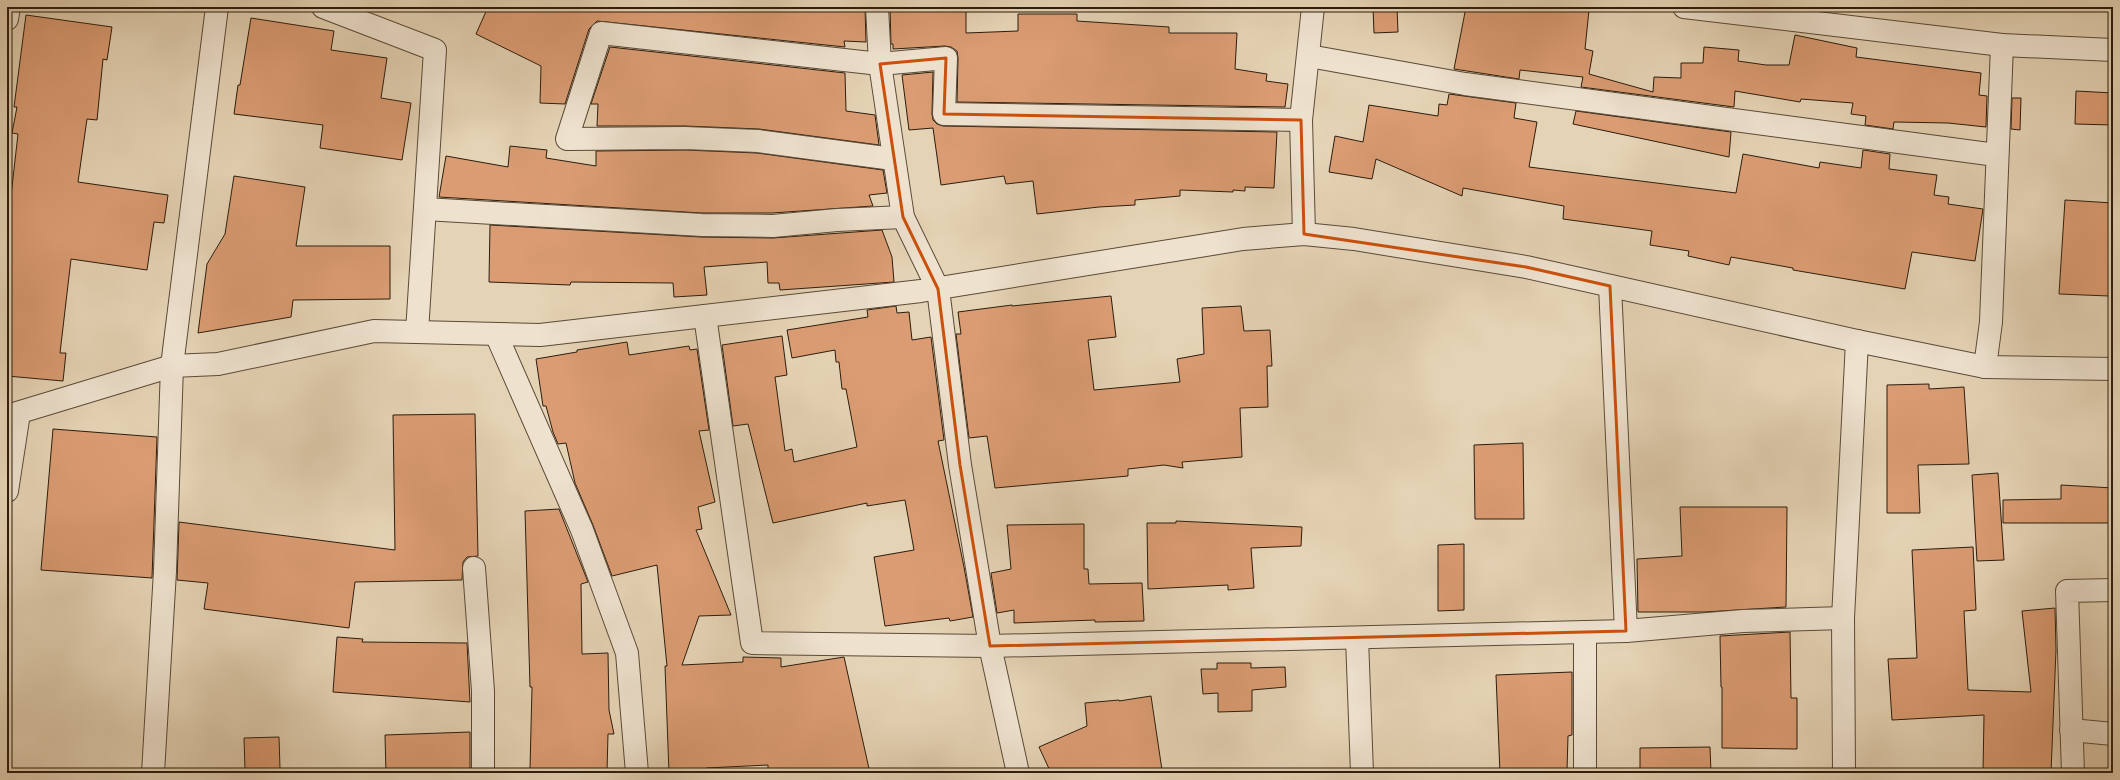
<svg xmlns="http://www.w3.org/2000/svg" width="2120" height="780" viewBox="0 0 2120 780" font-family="'IM FELL French Canon',serif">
<rect width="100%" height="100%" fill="#e5d3b5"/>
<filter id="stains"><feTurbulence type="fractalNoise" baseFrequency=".005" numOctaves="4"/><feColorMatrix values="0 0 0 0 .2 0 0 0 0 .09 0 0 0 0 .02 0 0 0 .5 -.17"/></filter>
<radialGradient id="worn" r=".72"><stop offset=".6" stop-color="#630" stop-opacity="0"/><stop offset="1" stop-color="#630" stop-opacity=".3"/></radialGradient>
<g fill="#db9c73" stroke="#2b1d0d">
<path d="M488,7H865L866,42L844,41L845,47L597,21L589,29L565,104L540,103L541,66L476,34Z"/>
<path d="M890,7H966V33L1018,31V14H1077V21L1169,27V33H1237L1235,69L1267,74L1266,81L1288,84L1285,107L957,102L958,58L957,51L951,47L945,46L893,49V44H891Z"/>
<path d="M1373,7H1397L1398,32L1374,33Z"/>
<path d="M1466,7H1568L1589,10L1585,49L1593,51L1589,74L1653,92L1654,77L1681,78V63H1703L1704,47L1739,50L1738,61L1766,65H1789L1795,35L1857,48L1856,57L1981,73L1979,95L1987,96L1986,127L1948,123L1894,122L1893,129L1865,125L1866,116L1851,114L1853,103L1801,99L1800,102L1735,91L1734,107L1581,87L1583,77L1520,70L1519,79L1454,69Z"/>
<path d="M26,15L112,27L107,60L103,59L97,120L87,119L78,182L168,195L164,223L154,222L147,270L71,259L60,353H66L63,381L7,376V231L18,134L12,133L17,107H14Z"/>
<path d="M251,18L334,31L331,50L387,58L381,98L411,103L402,160L320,148L323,125L234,114L238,85H240Z"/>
<path d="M610,47L845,73L846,111L875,115L879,145L759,129L685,126H597L598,104H591Z"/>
<path d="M933,72L932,114L933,120L937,124L943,126L1277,132L1274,188L1245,187V191L1233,190V192L1180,190V196L1135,200V205L1099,207L1037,214L1033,181L1006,184L1004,176L941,185L933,128L909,130L902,75Z"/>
<path d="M2076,91L2113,93V125L2075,124Z"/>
<path d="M1449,94L1516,103L1514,118L1537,122L1529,167L1736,193L1743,154L1819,168L1820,162L1861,168L1863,150L1890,154L1889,169L1937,175L1934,195L1949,197L1948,204L1983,209L1975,261L1912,252L1905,289L1793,270V268L1731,257L1729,265L1688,256L1689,251L1650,245L1652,231L1563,219L1564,206L1463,188L1462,196L1376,159L1372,179L1329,172L1335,136L1363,142L1369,105L1438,116L1439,104L1447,105Z"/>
<path d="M2012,98H2021L2020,130L2011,129Z"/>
<path d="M1576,111L1731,132L1729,157L1573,124Z"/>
<path d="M510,146L547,150L546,158L596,166V151L685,150L757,153L883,170L887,193L869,195L873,206L772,213H702L439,197L446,156L508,167Z"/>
<path d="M234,176L305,187L296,246H390V299L293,300L291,317L198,333L207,264L225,234Z"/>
<path d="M2065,200L2113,203L2109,296L2059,294Z"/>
<path d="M490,225L701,237L773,238L882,230L892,257L894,282L780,290L779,283H768L767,262L704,267L707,295L674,297L673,283L571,282L570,285L489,282Z"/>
<path d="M1111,296L1116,337L1088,340L1094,390L1180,382L1177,359L1204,354L1202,308L1241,306L1244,331L1270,330L1272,366H1267L1268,407L1240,408L1242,457L1182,462L1183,468L1164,465L1128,469V476L995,488L987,436L969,438L956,334H961L958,312L1012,305V306Z"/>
<path d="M896,306L897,313L909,312L912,340L931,337L944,440L938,441L964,567L973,617L950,621L949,618L885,626L874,557L914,550L905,500L867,506V503L773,523L748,424L733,426L722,345L782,336L787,375L775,377L785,451L792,449L794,462L857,447L846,389H842L839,362H836L835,350L792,358L787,330L868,317L867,310Z"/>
<path d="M627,342L629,355L689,346L690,350L697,349L709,430L699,431L715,502L698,507L702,529L696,530L731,615L699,616L682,665L743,662V657L781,658V667L844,657L870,773L768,771V765L706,768V773H669L665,666H667L657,565L612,576L593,525L575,483L566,443L558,444L553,432L546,406H543L536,359L577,352V350Z"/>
<path d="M1929,384V389L1964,387L1969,464L1918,465L1920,513H1887V385Z"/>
<path d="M475,414L478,556L467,557L463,562L462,580L355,582L349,628L204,609L208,583L177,580L179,522L395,550L393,415Z"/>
<path d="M53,429L157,437L152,578L41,570Z"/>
<path d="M1523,443L1524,519H1475L1474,445Z"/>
<path d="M1998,473L2004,560L1977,561L1972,475Z"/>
<path d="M2061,485L2113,488V523H2003V500L2061,499Z"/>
<path d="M1680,507H1787L1786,607L1704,612H1638L1637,559L1682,556Z"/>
<path d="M559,509L588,582L581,584L582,654L608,653L609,710L614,734H608L607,772L530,769L532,687H530L525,511Z"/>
<path d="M1176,521L1302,527L1301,546L1251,548L1254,588L1228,590V585L1148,589L1147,523H1176Z"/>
<path d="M1084,524V569H1088L1089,584L1142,583L1144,621L1095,622V620L1014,623V610L997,613L991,573L1011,569L1007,525Z"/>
<path d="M1464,544V610L1438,611V545Z"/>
<path d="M1973,547L1976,610L1964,611L1968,690L2031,692L2022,611L2055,608L2056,650L2051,773H1983L1984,715L1892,720L1888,659L1917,658L1912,550Z"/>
<path d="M1790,632L1791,698H1797V749L1722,748V687H1721L1720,636Z"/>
<path d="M337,637L363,639L362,642L467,643L470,702L333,692Z"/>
<path d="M1217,663H1251V668L1285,667L1286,687L1252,690V711L1218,712V693L1203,694L1201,669H1217Z"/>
<path d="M1572,672V735L1568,736L1567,771H1531L1528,773H1500L1496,675Z"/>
<path d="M1151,696L1162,770L1141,773H1051L1039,747L1087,726L1085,703L1119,700V701Z"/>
<path d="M470,732V773H386L385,735Z"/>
<path d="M279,737L280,769L245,770L244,738Z"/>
<path d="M1710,747L1711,773H1640V748Z"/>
</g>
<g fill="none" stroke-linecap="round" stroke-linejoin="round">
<defs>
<g id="minor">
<path d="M323,7L435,50L417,332"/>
<path d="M877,7L880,64L903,217L938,289L960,465L990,646L1018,773"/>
<path d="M1684,7L2002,45L2113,50"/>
<path d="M7,19L9,7"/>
<path d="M1309,56L1465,84L1996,155"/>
<path d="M893,159L758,141L685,138L567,139L601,33L880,64L946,58L944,114L1301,120"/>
<path d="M425,209L702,225L773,226L837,220L903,217"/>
<path d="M1304,234L1301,120L1313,7"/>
<path d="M1610,286L1626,631"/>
<path d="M705,316L752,643L990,646L1626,631L1743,621L1843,618"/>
<path d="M496,334L582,530L627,653L637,773"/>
<path d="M1985,367L1991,322L2002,45"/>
<path d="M7,416L172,366L218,364L374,331L540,335L921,291L1243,239L1304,234L1354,239L1526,267L1857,341L1985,367L2113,369"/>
<path d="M7,491L19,413"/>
<path d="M474,568L483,691V773"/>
<path d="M1357,638L1362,773"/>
<path d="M2071,730L2113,734"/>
<path d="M153,773L165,571L172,366L217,7"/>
<path d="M1585,773V632"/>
<path d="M1844,773L1843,618L1857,341"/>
<path d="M2073,773L2067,591L2113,590"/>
</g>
</defs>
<use href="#minor" stroke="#5a4a37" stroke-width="24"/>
<use href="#minor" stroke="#eee2cf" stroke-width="22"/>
</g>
<path fill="none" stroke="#cc500c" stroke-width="3" stroke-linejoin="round" d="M946,58L944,114L1301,120L1304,234L1526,267L1610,286L1626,631L990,646L960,465L938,289L903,217L880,64Z"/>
<rect width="2120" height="780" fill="none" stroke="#e5d3b5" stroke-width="24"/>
<rect x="8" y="8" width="2104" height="764" fill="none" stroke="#2b1d0d" stroke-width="2"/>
<rect x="12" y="12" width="2096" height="756" fill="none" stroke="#2b1d0d"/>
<rect width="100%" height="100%" filter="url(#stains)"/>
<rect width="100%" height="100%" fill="url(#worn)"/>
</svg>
